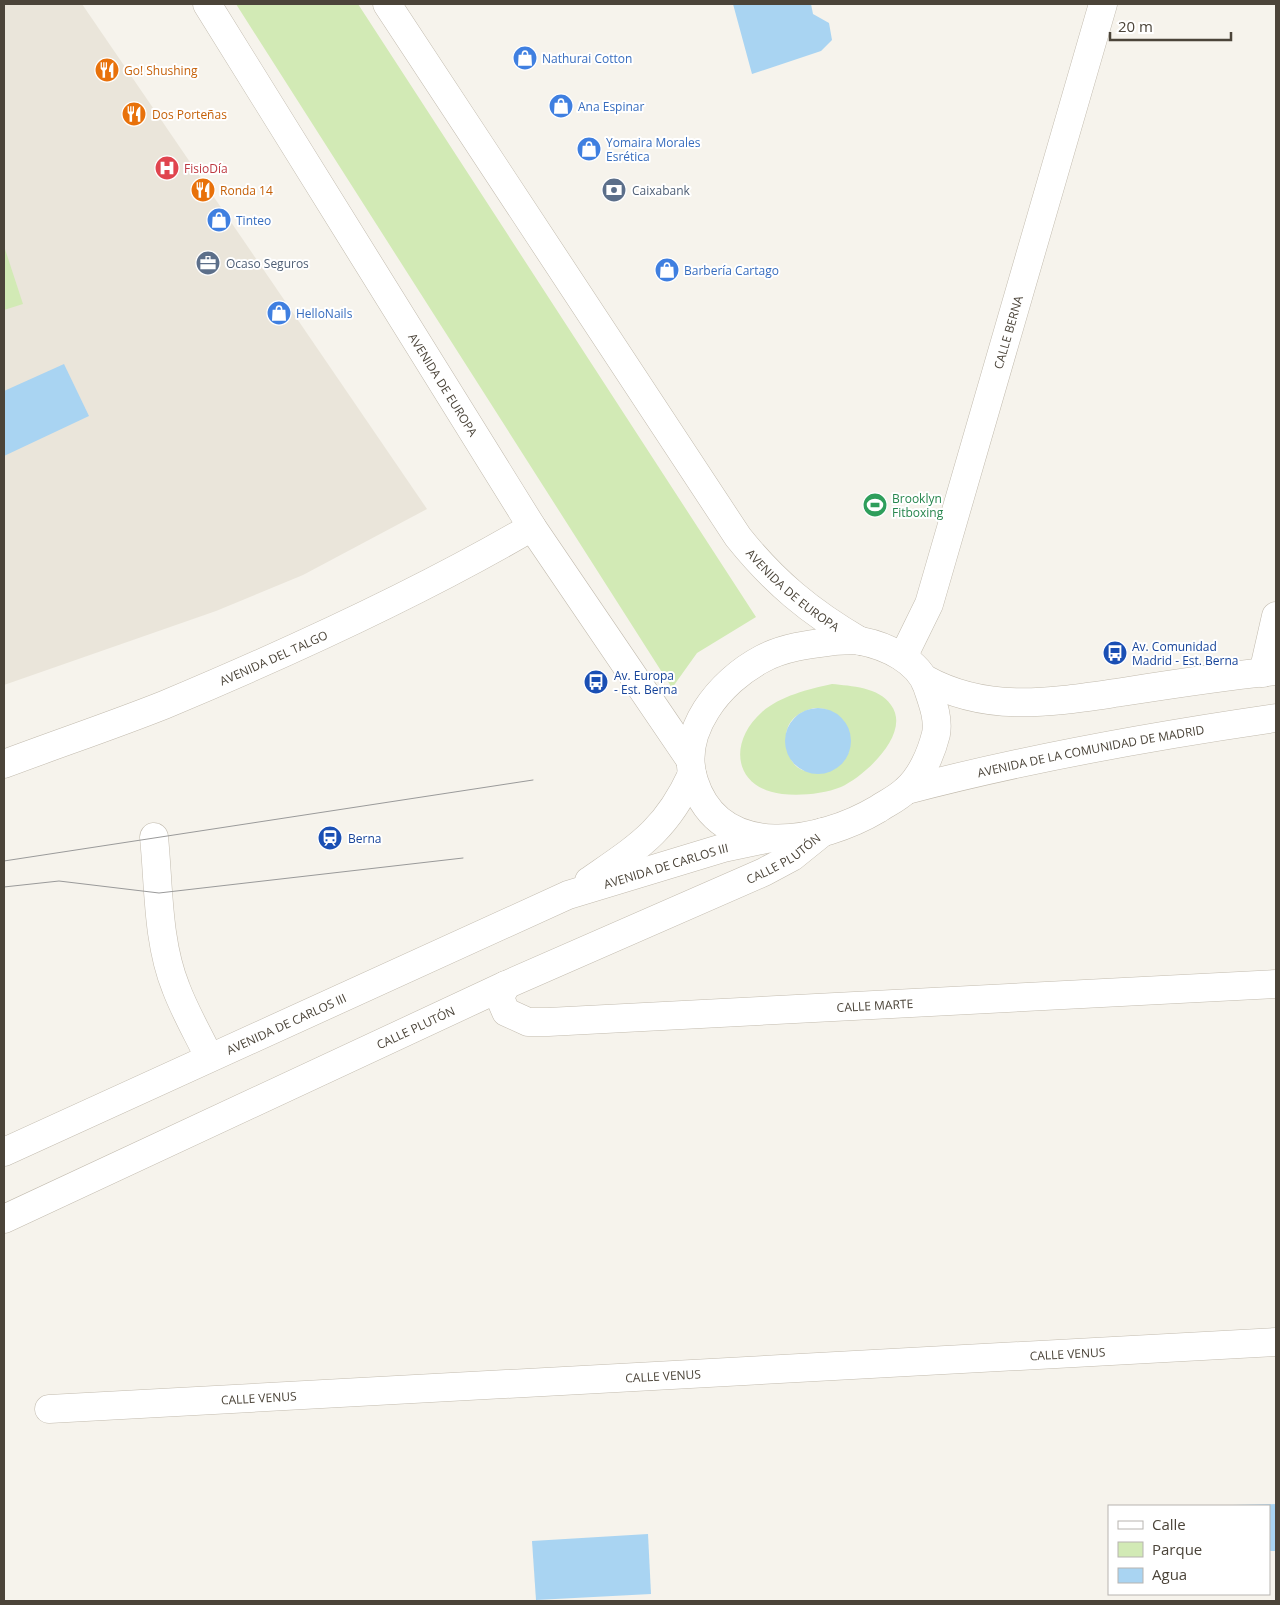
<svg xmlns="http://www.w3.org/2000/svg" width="1280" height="1605" viewBox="0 0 1280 1605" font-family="'Open Sans',sans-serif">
<rect width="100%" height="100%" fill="#f6f3ec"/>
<path fill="#eae5da" d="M4,4H82L427,509L303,575L216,611L4,685Z"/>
<g fill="#d2eab5" fill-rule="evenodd">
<path d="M236,4H358L756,617L697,653L672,688Z"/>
<path d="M4,246L23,304L4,310Z"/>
<path d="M832,684C851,686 879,687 891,705C912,733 865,776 841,787C824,794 800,796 782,794C733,788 728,742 762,712C780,696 809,689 832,684ZM814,708L826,709L849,752L836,768C827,769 813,773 805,771C795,768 790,760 788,751C782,727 791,714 814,708Z"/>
</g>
<g fill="#a9d4f2">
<path d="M733,4H811L813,14L829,23L832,40L821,51L752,74Z"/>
<path d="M64,364L89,416L4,456V391Z"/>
<circle cx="818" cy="741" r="33"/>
<path d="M1276,1504V1551H1269V1506L1232,1505Z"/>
<path d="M648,1534L651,1594L536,1600L532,1541Z"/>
</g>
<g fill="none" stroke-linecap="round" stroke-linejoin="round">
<defs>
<g id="minor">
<path id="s1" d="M207,4L532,527L689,758"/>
<path id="s2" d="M387,4L738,537C774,582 810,612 860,641"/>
<path d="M835,641C843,641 853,639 861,641C887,646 918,661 927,686C932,701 939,718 936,734C931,754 921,777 906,790C898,798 887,803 878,809C821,843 720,863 694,781C678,732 720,681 762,659C784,647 811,644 835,641Z"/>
<path id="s3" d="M903,657L929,604L1103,4"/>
<path d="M1263,673L1276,616"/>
<path d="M925,679C988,714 1053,702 1122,692C1173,684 1225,676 1276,671"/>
<path id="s4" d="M4,764C57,744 111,726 164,705C288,653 416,595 532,527"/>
<path id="s5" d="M907,790C1028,758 1152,736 1276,718"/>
<path d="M154,837C159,886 157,941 176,988C185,1012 198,1034 209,1057"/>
<path d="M589,881C638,847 666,831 692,774"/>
<path id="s6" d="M506,985L500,998L506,1012L528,1022H548L1276,984"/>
<path id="s7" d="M4,1152L568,895L723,848L766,839"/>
<path id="s8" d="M4,1219L506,985L764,872L792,857L823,832"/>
<path id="s9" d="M49,1409L1276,1342"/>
</g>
</defs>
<use href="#minor" stroke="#c2bbae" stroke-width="29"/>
<use href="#minor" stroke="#fff" stroke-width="28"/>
<g stroke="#9a9a9a" stroke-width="1">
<path d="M4,861L533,780"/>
<path d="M4,887L59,881L159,893L463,858"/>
</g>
</g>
<defs>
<symbol id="shop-disc" viewBox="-11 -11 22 22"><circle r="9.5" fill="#3f7fe0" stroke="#fff"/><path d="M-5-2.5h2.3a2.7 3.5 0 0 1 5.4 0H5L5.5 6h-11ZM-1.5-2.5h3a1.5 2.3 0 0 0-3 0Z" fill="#fff"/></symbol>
<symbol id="restaurant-disc" viewBox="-11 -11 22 22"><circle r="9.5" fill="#e8710a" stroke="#fff"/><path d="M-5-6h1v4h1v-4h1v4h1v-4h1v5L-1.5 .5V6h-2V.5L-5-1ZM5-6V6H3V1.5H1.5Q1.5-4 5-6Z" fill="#fff"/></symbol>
<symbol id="hospital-disc" viewBox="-11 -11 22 22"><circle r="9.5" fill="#e0444e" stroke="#fff"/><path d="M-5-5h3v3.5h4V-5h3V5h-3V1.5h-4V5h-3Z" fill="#fff"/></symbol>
<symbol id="bank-disc" viewBox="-11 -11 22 22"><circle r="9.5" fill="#5c6f8a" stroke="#fff"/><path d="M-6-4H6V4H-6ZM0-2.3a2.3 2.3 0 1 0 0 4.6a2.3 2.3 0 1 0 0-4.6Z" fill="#fff"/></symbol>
<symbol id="office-disc" viewBox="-11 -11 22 22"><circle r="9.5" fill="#5c6f8a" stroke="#fff"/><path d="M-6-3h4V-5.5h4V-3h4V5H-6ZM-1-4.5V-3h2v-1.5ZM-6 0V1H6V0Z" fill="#fff"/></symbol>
<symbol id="stadium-disc" viewBox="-11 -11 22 22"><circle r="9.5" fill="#2e9e5b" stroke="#fff"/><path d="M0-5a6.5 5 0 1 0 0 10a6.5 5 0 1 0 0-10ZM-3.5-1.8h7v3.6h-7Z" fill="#fff"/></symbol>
<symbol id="bus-disc" viewBox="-11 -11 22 22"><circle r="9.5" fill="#1a4fb4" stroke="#fff"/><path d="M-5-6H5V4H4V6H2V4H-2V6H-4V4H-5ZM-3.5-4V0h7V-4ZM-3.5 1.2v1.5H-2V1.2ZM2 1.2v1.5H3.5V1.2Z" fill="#fff"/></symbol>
<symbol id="station-disc" viewBox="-11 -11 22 22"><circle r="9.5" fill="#1a4fb4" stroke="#fff"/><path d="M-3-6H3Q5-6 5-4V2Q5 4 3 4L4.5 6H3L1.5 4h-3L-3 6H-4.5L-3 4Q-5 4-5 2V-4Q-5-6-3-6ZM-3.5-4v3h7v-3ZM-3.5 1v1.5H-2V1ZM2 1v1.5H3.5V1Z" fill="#fff"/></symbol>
</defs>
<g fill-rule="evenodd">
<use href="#shop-disc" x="511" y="44" width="28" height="28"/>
<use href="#restaurant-disc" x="93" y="56" width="28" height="28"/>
<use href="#shop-disc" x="547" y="92" width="28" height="28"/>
<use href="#restaurant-disc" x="120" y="100" width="28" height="28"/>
<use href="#shop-disc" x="575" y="135" width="28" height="28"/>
<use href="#hospital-disc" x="153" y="154" width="28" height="28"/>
<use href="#restaurant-disc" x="189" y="176" width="28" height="28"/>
<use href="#bank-disc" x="600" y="176" width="28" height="28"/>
<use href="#shop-disc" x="205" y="206" width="28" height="28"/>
<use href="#office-disc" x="194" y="249" width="28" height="28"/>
<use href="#shop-disc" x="653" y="256" width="28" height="28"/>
<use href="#shop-disc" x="265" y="299" width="28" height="28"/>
<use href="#stadium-disc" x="861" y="491" width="28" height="28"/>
<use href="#bus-disc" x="1101" y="639" width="28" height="28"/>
<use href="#bus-disc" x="582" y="668" width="28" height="28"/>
<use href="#station-disc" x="316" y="824" width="28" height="28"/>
</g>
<g text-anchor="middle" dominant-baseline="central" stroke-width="4" stroke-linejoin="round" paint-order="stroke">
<g font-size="12" fill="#366cbe" stroke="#fff" text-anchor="start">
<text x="542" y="58">Nathurai Cotton</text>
<text x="578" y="106">Ana Espinar</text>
<text x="606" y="142">Yomaira Morales<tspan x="606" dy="14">Esrética</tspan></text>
<text x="236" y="220">Tinteo</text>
<text x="684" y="270">Barbería Cartago</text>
<text x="296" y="313">HelloNails</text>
</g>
<g font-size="12" fill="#c56008" stroke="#fff" text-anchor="start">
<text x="124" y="70">Go! Shushing</text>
<text x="152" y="114">Dos Porteñas</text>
<text x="220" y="190">Ronda 14</text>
</g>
<g font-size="12" fill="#be3a42" stroke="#fff" text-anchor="start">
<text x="184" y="168">FisioDía</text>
</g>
<g font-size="12" fill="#4e5e75" stroke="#fff" text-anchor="start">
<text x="632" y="190">Caixabank</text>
<text x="226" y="263">Ocaso Seguros</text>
</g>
<g font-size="12" fill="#4b4439" stroke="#fff">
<text stroke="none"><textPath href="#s3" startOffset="342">CALLE BERNA</textPath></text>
<text stroke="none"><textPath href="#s1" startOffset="448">AVENIDA DE EUROPA</textPath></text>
<text stroke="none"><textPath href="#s2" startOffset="715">AVENIDA DE EUROPA</textPath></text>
<text stroke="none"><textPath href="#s4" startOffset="290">AVENIDA DEL TALGO</textPath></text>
<text stroke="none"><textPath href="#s5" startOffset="188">AVENIDA DE LA COMUNIDAD DE MADRID</textPath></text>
<text stroke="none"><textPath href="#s8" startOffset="859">CALLE PLUTÓN</textPath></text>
<text stroke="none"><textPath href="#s7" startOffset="722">AVENIDA DE CARLOS III</textPath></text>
<text stroke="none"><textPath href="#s6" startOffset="401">CALLE MARTE</textPath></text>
<text stroke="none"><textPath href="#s7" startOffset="310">AVENIDA DE CARLOS III</textPath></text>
<text stroke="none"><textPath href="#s8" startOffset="454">CALLE PLUTÓN</textPath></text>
<text stroke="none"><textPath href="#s9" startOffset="1020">CALLE VENUS</textPath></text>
<text stroke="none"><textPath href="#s9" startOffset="615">CALLE VENUS</textPath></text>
<text stroke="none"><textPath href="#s9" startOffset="210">CALLE VENUS</textPath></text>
</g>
<g font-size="12" fill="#27864d" stroke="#fff" text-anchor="start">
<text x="892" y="498">Brooklyn<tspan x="892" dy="14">Fitboxing</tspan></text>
</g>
<g font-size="12" fill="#164399" stroke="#fff" text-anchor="start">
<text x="1132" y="646">Av. Comunidad<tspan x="1132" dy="14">Madrid - Est. Berna</tspan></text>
<text x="614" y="675">Av. Europa<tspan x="614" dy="14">- Est. Berna</tspan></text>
<text x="348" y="838">Berna</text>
</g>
</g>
<rect width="1280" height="1605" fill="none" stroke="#4b4439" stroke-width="10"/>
<rect x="1108" y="1505" width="162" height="90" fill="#ffffff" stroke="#b7b4b0"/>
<rect x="1118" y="1521" width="25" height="8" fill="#ffffff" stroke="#b7b4b0"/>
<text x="1152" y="1530" font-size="15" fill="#4b4439">Calle</text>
<rect x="1118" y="1542" width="25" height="15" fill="#d2eab5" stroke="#b7b4b0"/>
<text x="1152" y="1555" font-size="15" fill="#4b4439">Parque</text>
<rect x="1118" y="1568" width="25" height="15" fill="#a9d4f2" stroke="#b7b4b0"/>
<text x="1152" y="1580" font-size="15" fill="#4b4439">Agua</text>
<path d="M1110 32v8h121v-8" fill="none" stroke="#4b4439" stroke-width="2.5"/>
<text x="1118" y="32" font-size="15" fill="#4b4439" stroke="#ffffff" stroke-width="4" paint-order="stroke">20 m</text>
</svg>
